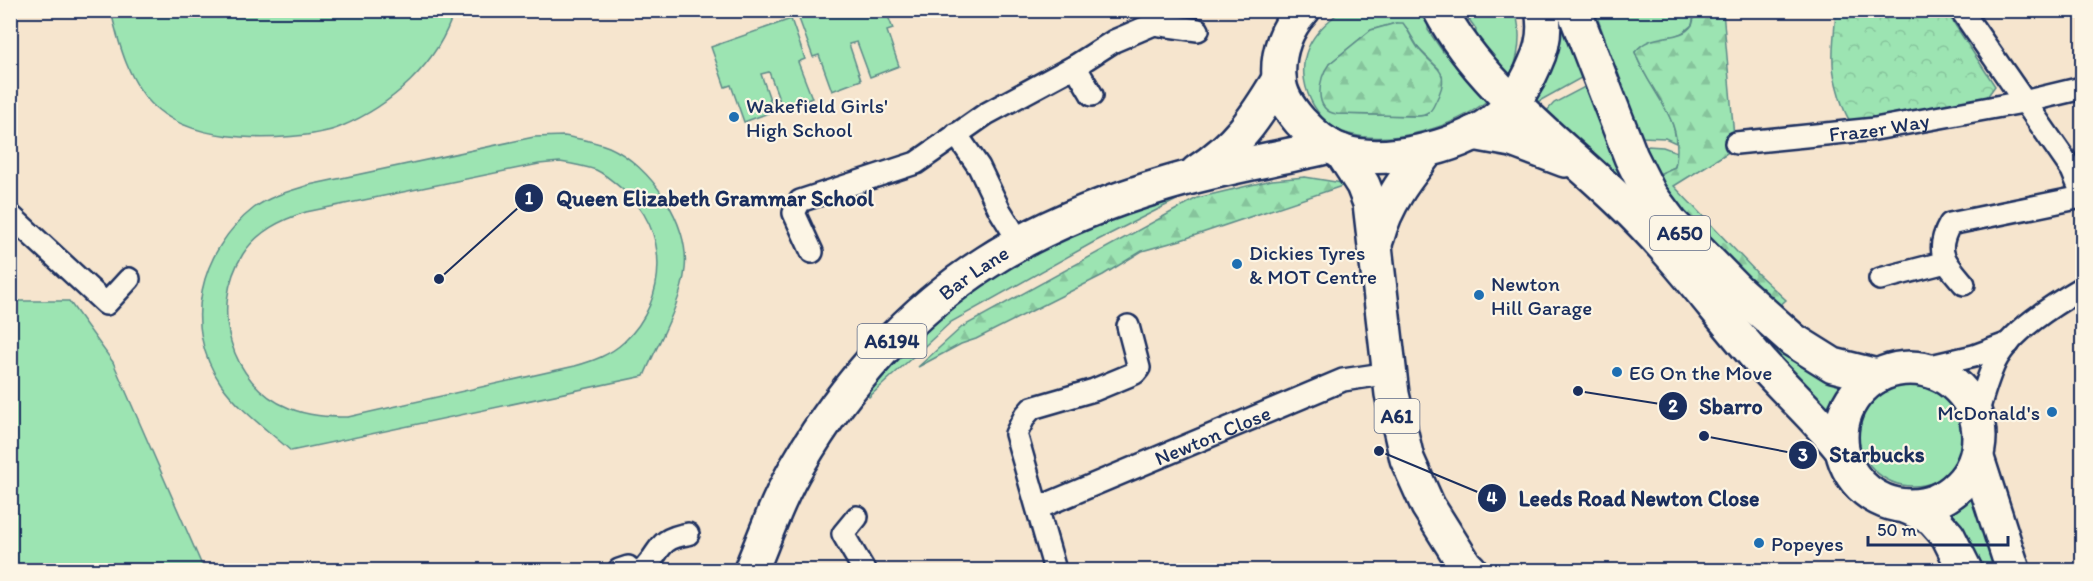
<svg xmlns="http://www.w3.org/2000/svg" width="2093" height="581" viewBox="0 0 2093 581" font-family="Itim,sans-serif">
<defs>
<pattern id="forest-firs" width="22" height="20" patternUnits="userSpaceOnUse" patternTransform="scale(1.5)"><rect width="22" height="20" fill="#9ce4b2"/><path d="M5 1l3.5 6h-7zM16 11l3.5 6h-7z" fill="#86c49c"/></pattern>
<pattern id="park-crowns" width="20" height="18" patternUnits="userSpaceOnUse" patternTransform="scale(1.5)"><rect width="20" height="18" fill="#9ce4b2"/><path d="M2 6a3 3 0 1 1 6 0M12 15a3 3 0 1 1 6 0" fill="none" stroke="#86c49c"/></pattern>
</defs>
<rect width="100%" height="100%" fill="#f6e5ce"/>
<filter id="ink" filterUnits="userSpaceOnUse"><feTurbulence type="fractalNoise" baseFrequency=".0167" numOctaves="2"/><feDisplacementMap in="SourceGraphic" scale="12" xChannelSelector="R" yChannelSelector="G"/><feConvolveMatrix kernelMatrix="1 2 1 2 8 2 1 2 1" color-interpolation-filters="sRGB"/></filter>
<g filter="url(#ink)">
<g fill="#9ce4b2" stroke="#5c8a88" stroke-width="1.5" fill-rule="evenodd">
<path d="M813,10L886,11L893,29L887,31L899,66L870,77L857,42L849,44L861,80L832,91L819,55L813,57L798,16Z"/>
<path d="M111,11V10L454,11C438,64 391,106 340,127C315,137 268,139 241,137C211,135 179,128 156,108C129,84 119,45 111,11Z"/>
<path d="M1341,11H1426L1429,16L1428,30L1443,52L1457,59L1488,100C1454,128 1392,145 1349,134C1315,125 1294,80 1308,48C1315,32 1328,21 1341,11ZM1396,23L1406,27L1419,49L1439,69L1427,115L1417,116L1337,114L1329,64L1371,30Z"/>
<path d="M1463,11H1515C1522,31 1520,60 1508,79L1475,43L1476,29Z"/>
<path d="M1595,11H1695L1692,25L1682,33L1635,52C1645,84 1675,108 1676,143L1665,138L1642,137L1639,134Z"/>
<path d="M1558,13L1590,73L1534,104L1531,99Z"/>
<path d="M791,19L805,59L798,62L812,98L783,109L769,72L761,74L774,111L744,122L731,85L725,87L711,47Z"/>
<path d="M1594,82L1628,166L1857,385L1837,403L1832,413L1747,328L1544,114L1554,103Z"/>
<path d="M564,136C580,139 595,141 609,147C650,165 690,223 685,269C682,302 657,345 644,376L291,451C268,430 239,410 221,384C181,326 200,250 254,208C270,196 290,191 309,185L534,137ZM560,162C573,164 584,166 596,170C605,174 614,182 622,189C670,228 669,300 624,342C610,355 593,361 575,366L348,417C328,417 308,416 289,408C230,384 209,308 243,254C258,231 281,220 306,212L539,164Z"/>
<path d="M1647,146L1663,147L1677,152L1675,167L1657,175L1644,149Z"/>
<path d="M1202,187L1094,242L951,322L869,397L866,394L867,389L963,294L1074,230Z"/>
<path d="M11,301H69L113,362L204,570H11Z"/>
<circle cx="1913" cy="431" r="55"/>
<path d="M1974,485L2006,570H1981L1939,508L1958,498Z"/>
</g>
<g fill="url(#forest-firs)" stroke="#5c8a88" stroke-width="1.5">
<path d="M1695,11H1723L1735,148L1674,186L1759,275L1786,300L1777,308C1735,266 1689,225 1657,175L1675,167C1686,117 1649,94 1635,52C1652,30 1680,43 1692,25C1694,22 1694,15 1695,11Z"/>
<path d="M1396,23H1403C1409,31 1412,40 1418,48C1436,71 1453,69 1435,103C1431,112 1427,116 1417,116L1337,114C1313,111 1318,78 1329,64L1371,30Z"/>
<path d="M1305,177L1348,184L1181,240L1142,251L1103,275L976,339L961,344L918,367L962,327L1197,198L1272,180Z"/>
</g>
<path fill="url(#park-crowns)" stroke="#5c8a88" stroke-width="1.5" d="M1836,11H1946L1995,86L1987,97L1976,100L1852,123C1843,115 1833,76 1833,64C1832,46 1835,28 1836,11Z"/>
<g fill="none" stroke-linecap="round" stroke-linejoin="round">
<defs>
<g id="street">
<path d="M1961,10L2072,170L2082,194"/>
<path d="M1075,66L1092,95"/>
<path d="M956,134L979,167L999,209L1020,243"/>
<path id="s1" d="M1736,143L1875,129L2023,102L2082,88"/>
<path d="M10,215L106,304L129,279"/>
<path d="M812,252L794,213L800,201L916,163L986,114L1075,66L1114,41L1154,24L1198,30"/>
<path d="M1880,279L1946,262"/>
<path d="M1964,284C1945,262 1934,252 1950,224L2082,197"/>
<path d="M1922,368L1974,356L2009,343"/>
<path d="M1977,415C1982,397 1987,379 1995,362C2011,331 2053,305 2082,288"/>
<path id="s2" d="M1038,508L1343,380L1390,373"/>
<path d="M857,517L843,534L864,570"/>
<path d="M619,570L628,567L629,570"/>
<path d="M643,570C662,551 656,539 688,534"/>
<path d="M1055,570L1016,434L1025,416L1032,408L1094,390L1135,373L1139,368L1128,326"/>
</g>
<g id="primary">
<path d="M1341,151L1363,185L1370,203L1392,394L1407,459L1428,506L1465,565L1470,570"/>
<path d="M1197,172C1237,146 1255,119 1279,79"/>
<path d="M1377,238C1386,203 1406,178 1428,150"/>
<path id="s3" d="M751,570C766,534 779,496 799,463C845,384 910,311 987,262C1041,227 1105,202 1166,184C1218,168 1276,159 1330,146"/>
</g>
<g id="highway">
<path d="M1303,10C1286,28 1277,53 1279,77C1279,94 1289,108 1300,121C1311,133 1324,145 1340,151C1382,166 1457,148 1492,122C1512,107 1526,86 1535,64C1543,47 1546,29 1542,10"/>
<path d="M1440,10C1479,85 1561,144 1621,202C1672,250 1713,307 1759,360C1786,391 1817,418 1842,450"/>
<path d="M1574,10L1631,157L1650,195L1671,223L1738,291L1793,340L1833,365L1877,376"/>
<path d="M1473,133L1512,140L1565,160"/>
<circle cx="1910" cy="437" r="69"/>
<path d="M1977,458L2013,570"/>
<path d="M1905,506L1932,518L1948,536L1965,570"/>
</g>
</defs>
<use href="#street" stroke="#1b2f5e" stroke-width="26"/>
<use href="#primary" stroke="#1b2f5e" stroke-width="38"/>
<use href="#highway" stroke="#1b2f5e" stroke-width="38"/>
<use href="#street" stroke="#fcf5e5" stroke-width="21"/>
<use href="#primary" stroke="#fcf5e5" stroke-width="33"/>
<use href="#highway" stroke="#fcf5e5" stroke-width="33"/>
</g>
</g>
<g fill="#1f6fb2" stroke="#fcf5e5" stroke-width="2">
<circle cx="734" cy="117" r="6"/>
<circle cx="1237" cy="264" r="6"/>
<circle cx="1479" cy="295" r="6"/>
<circle cx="1617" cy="372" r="6"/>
<circle cx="2052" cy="412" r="6"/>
<circle cx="1759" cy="543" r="6"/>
</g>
<g text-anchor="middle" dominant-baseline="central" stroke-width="4.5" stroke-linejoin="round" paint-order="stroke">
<g fill="#fcf5e5" stroke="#5e6a86" stroke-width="1.5">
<rect x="1650" y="216" width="60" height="34" rx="4.5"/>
<rect x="857.5" y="324" width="69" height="34" rx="4.5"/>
<rect x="1374.5" y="399" width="45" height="34" rx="4.5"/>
</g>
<g font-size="20" font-weight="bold" fill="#1b2f5e">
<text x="1680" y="233">A650</text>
<text x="892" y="341">A6194</text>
<text x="1397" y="416">A61</text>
</g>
<g font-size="21" fill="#1b2f5e" stroke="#fcf5e5" text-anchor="start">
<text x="746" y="105">Wakefield Girls'<tspan x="746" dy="24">High School</tspan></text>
<text x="1249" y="252">Dickies Tyres<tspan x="1249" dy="24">&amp; MOT Centre</tspan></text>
<text x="1491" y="283">Newton<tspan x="1491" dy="24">Hill Garage</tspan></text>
<text x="1629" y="372">EG On the Move</text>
<text x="2040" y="412" text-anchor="end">McDonald's</text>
<text x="1771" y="543">Popeyes</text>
</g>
<g font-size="21" fill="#1b2f5e" stroke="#fcf5e5">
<text stroke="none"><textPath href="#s1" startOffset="144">Frazer Way</textPath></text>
<text stroke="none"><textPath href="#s3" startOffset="378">Bar Lane</textPath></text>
<text stroke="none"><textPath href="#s2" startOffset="189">Newton Close</textPath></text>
</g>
</g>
<path fill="none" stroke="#1b2f5e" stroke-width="2" d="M439 279L529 198M1578 391L1673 406M1704 436L1803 455M1379 451L1492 498"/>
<g fill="#1b2f5e" stroke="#fcf5e5" stroke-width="2">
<circle cx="439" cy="279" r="6"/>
<circle cx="1578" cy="391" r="6"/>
<circle cx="1704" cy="436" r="6"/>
<circle cx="1379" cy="451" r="6"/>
<circle cx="529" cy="198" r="15"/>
<circle cx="1673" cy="406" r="15"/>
<circle cx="1803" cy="455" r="15"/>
<circle cx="1492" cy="498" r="15"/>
</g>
<g font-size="18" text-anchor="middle" font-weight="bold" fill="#fff">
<text x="529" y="204">1</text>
<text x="1673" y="412">2</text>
<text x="1803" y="461">3</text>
<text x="1492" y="504">4</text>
</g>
<g font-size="22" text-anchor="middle" font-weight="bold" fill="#1b2f5e" stroke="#fcf5e5" stroke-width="4.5" stroke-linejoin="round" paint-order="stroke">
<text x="715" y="206">Queen Elizabeth Grammar School</text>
<text x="1731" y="414">Sbarro</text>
<text x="1877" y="462">Starbucks</text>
<text x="1639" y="506">Leeds Road Newton Close</text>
</g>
<rect width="2093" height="581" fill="none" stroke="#fcf5e5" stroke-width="36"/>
<rect x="18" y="18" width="2057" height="545" fill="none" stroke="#1b2f5e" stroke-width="2" filter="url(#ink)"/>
<path d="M1868 536v9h140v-9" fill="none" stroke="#1b2f5e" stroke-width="3"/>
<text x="1877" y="536" font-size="18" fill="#1b2f5e" stroke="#fcf5e5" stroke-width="4.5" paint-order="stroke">50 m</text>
</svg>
